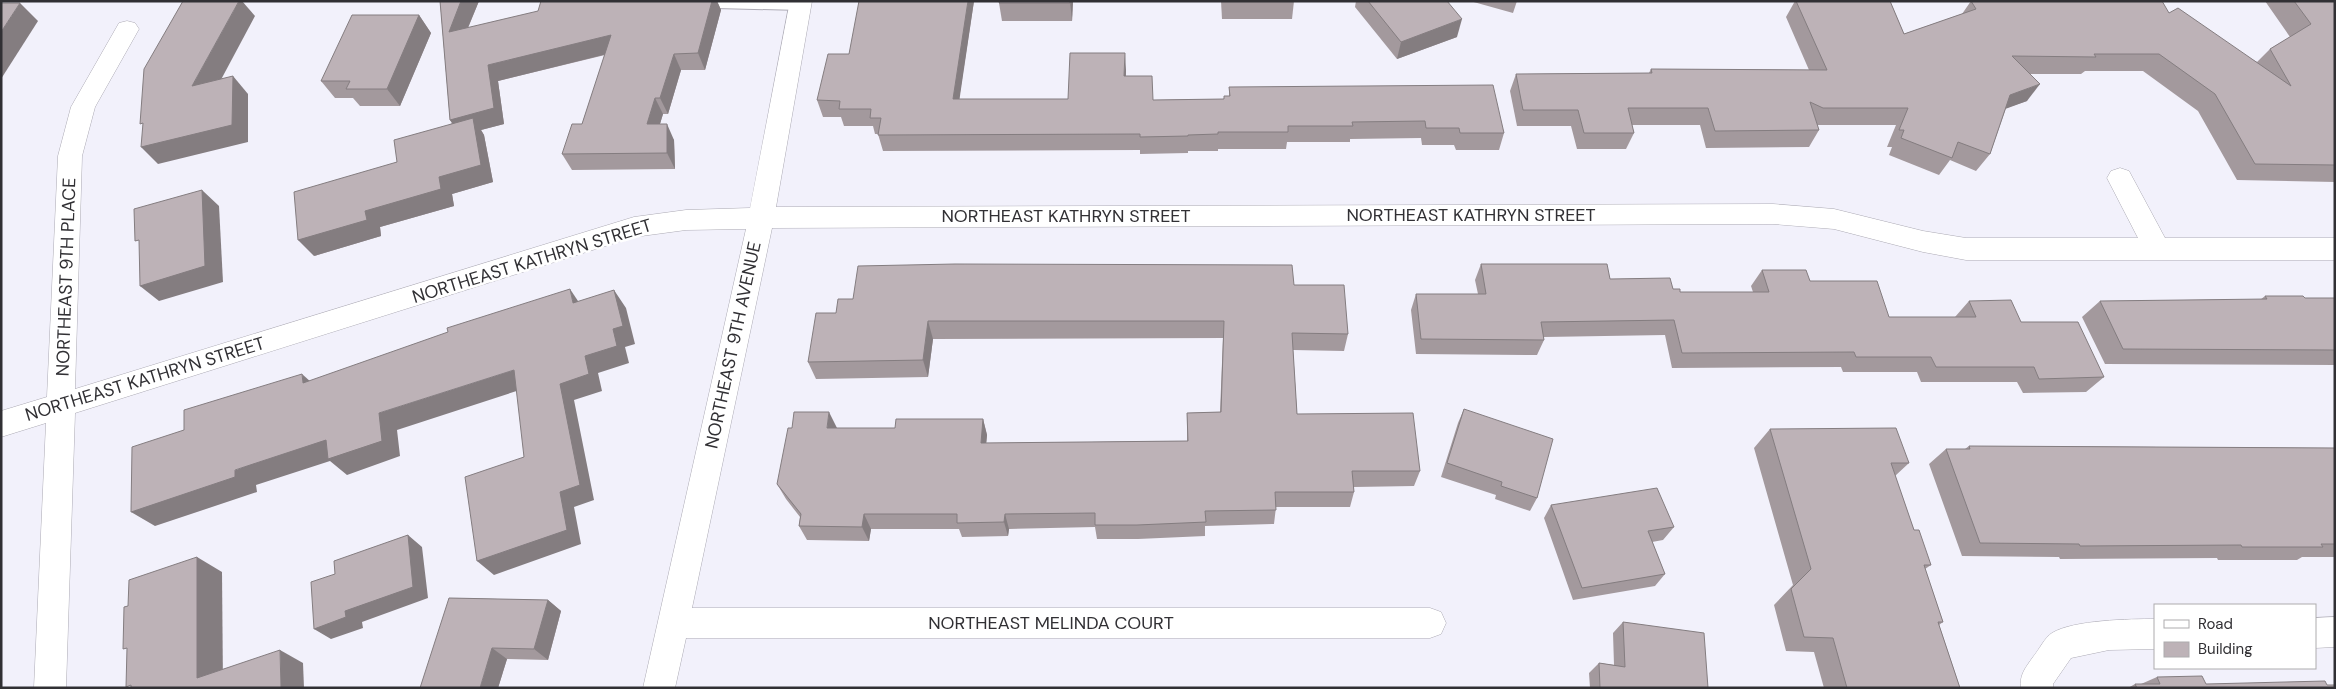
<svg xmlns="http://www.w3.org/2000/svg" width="2336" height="689" viewBox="0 0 2336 689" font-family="'DM Sans',sans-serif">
<rect width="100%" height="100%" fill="#f2f1fb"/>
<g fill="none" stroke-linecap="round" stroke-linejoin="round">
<defs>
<path id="service" d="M707,1H809L810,3L808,8L801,10L716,8L709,6Z"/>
<g id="minor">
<path d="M790,1H812L776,207L1773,204L1834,209L1923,231L1966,238H2138L2107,178L2111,171L2120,168L2129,171L2165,238H2335V260H1966L1923,252L1834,229L1773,224L772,228L692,608H1430L1441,612L1446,623L1441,634L1430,638H686L675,688H643L746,229L686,230L634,237L75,413L66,688H34L46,423L1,437V411L47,397L58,156L71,107L119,23L127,21L135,23L139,29L95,107L82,156L75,389L634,217L686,210L750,208Z"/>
<path d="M2335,617V647L2315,648V618Z"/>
<path d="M2155,619V649L2109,650L2071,658L2053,684V688H2021C2019,675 2026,667 2033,657C2039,650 2045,637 2052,633C2073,620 2130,619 2155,619Z"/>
</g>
</defs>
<use href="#service" stroke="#acaab4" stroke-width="2"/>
<use href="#minor" stroke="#acaab4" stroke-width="1"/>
<use href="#service" fill="#fff" fill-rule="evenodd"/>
<use href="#minor" fill="#fff" fill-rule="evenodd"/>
</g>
<g fill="#a3999d">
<path d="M440,1H479L468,28L717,1L721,10L705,70H681L668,114H663L660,124L674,140L675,169L572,170L562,154L582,124L605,55L498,81L504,124L481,130L484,135L493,182L452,194L454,206L380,227L381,236L314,256L397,162L452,123L450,120Z"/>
<path d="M974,1L959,99H1068L1126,70V76L1153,100L1223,99L1229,96V87L1504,133L1499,150H1456L1454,145H1422L1421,138L1350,139V142H1287L1286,149H1218V151H1188V153L1140,154V150L883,151L878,134H875L873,126H844L841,117H823L817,100Z"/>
<path d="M1073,1L1072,21H1002L999,3Z"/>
<path d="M1221,1H1294L1292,19H1222Z"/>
<path d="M1356,1H1447L1457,37L1397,59L1355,7Z"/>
<path d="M1470,1H1517L1513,13Z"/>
<path d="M1795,1H1890L1904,34L1962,14L1971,1L2169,13L2257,62L2270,49L2290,37L2265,1H2335V182L2237,180L2198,111L2143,71H2085L2081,74H2030L2027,101L2006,108L1990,154L1976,171L1950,160L1939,175L1889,155L1892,147H1887L1896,125H1817L1819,130L1809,147L1706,148L1700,125H1632L1634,133L1626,149H1577L1571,126H1517L1510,91L1516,74L1649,73L1651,69L1809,70L1786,17Z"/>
<path d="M419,15L431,33L400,106H360L353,98H335L321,81Z"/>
<path d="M1481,264L1610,279L1673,289L1680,292H1753L1751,286L1762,270L1810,281L1889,317H1955L1969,301L2021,322L2104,377L2086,392L2023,393L2017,382H1921L1917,372H1843L1841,367L1672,368L1665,335L1544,337V340L1537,355L1416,354L1411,310L1416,294H1478L1475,280Z"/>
<path d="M1294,285L1348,334L1344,351L1293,350L1297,414L1420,471L1414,486L1354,487V492L1350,507H1276L1274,524L1205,526V536L1138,539H1097L1095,527L1009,529L1008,536L962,537L959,529H871L869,541L807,540L799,526L800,517L786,499L777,484L837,428H895L983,419L987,435L986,443L1187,441V413L1220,412L1223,338L933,339L928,377L816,379L808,362L836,313L853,299Z"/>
<path d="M2265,296L2305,298H2335V365L2105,364L2082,317L2100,301L2260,300Z"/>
<path d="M1464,409L1537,498L1530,511L1495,499L1496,495L1441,477L1458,423Z"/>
<path d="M1770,429L1909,463L1895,476L1914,530L1931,565L1925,569L1943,622L1939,625L1960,688H1824L1814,652L1786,651L1774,605L1793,585L1754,448Z"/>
<path d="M1969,446L2335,448V557H2302L2297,560H2218L2217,558L2060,559L2059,557L1962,556L1929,464L1946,449H1965Z"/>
<path d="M1551,505L1674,527L1663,540L1652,542L1665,574L1655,586L1573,600L1544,518Z"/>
<path d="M449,598L548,600L561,611L548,660L507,659L498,688Z"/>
<path d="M1623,622L1708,688H1590L1589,673L1599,663L1614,665L1613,633Z"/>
<path d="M2157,677L2206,684L2327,685L2335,688H2128L2135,684H2141Z"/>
</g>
<g fill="#847d80">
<path d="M239,1H242L255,16L208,104L192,86Z"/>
<path d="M461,1H479L459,49L449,32Z"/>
<path d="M712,1H717L721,10L705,70L698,53Z"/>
<path d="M968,1H974L957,116L953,99Z"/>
<path d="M1070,1H1073L1072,21Z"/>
<path d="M20,3L38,21L1,79V32Z"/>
<path d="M419,15L431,33L400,106L387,89Z"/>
<path d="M1462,19L1457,37L1397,59L1401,42Z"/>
<path d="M611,35L619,51L498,81L504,124L481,130L484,135L493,182L452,194L454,206L380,227L381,236L314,256L298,240L365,211L439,177L461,136L450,120L488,65Z"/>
<path d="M1125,53L1126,70L1125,93L1124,76Z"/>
<path d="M674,54L681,70L668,114L660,98Z"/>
<path d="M233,76L248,94V142L158,164L141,147Z"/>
<path d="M2040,84L2027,101L1997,112L2010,95Z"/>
<path d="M655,98L663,114L655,140L647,124Z"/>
<path d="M667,124L674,140L675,169L667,153Z"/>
<path d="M202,190L219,206L223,282L159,301L140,286Z"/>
<path d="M570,289L582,307L573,303Z"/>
<path d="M614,290L626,308L635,344L625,347L629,363L598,373L602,391L574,400L594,500L574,507L581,544L494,575L477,561L560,492V384L585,356L613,329Z"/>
<path d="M928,321L933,339L928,377L923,360Z"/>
<path d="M514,370L529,387L397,430L400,456L347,475L330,461L256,485L257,492L155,526L131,512L379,413Z"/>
<path d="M302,374L321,391L303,383Z"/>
<path d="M829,412L837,428L835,444L827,428Z"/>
<path d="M983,419L987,435L985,458L981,443Z"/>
<path d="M864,514L871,529L869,541L862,527Z"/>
<path d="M1005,514L1009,529L1008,536L1004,522Z"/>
<path d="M408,535L422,547L428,598L362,622L363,628L331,639L314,629L345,611Z"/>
<path d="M197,557L222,572L223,688L197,678Z"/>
<path d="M548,600L561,611L548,660L534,649Z"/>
<path d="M492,648L507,659L498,688H480Z"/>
<path d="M280,650L303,663L304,688H281Z"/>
</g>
<g fill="#bdb2b7" stroke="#847d80">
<path d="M183,1H239L192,86L233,76L232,125L141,147L143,123L140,124L144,69Z"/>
<path d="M440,1H461L449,32L538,11L541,1H712L698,53L674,54L660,98H655L647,124H667V153L562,154L572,124H582L611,35L488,65L494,108L450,120Z"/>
<path d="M859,1H968L953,99H1068L1070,53H1125L1124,76H1152L1153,100L1224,99V96H1230L1229,87L1493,85L1504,133H1460L1459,128H1426L1425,121L1352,122L1353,126H1288V132H1218V134L1188,135V136L1140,137V134L878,135L881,118H870L871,109H839L840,101L817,100L828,54H849Z"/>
<path d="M1000,1H1070V3H999Z"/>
<path d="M1368,1H1447L1462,19L1401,42Z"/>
<path d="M1796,1H1890L1904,34L1976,9L1971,1H2162L2169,13L2178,8L2291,86L2270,49L2311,24L2294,1H2335V165L2255,164L2215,94L2159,54H2094L2096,57L2012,56L2040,84L2010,95L1990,154L1958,142L1952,158L1901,138L1904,130H1899L1908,108H1823L1810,102L1819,130L1715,131L1708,108H1628L1634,133H1584L1578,110H1523L1516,74L1652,73L1651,69L1827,70Z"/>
<path d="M1,3H20L1,32Z"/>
<path d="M352,15H419L387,89H346L350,81H321Z"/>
<path d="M473,118L481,165L439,177L441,189L365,211L367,220L298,240L294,192L397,162L394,140Z"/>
<path d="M202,190L205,266L140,286L139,240L135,241L134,209Z"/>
<path d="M955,264L1292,265L1294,285H1344L1348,334L1292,333L1297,414L1413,413L1420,471H1352L1354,492H1275L1276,510L1205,511L1206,522L1137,525H1095V513L1005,514L1004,522L957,523V514H864L862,527L799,526L801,514L777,484L788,428H792L794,412H829L827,428H895L896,419H983L981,443L1188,441L1187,413L1221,412L1224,321H928L923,360L808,362L816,313H836L838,299H853L858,266Z"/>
<path d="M1481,264H1607L1610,279L1670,278L1673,289H1680V292H1769L1762,270H1806L1810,281H1877L1889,317H1976L1969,301L2011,300L2021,322H2078L2104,377L2039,379L2034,367H1936L1931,357H1856L1854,352L1682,353L1674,320L1541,322L1544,340L1421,339L1416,294H1486Z"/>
<path d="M570,289L573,303L614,290L623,326L613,329L617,346L585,356L589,374L560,384L580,485L560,492L567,530L477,561L465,477L524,457L514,370L379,413L382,441L328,459L326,440L235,470V477L131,512L132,447L184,430V410L302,374L303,383L448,332L447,328Z"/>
<path d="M2265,296H2303L2305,298H2335V350L2123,349L2100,301L2267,299Z"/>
<path d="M1464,409L1553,439L1537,498L1501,486L1502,482L1447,463Z"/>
<path d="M1896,428L1909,463H1891L1914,530H1919L1931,565H1924L1943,622H1938L1960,688H1847L1833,638L1804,637L1791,589L1811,569L1770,429Z"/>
<path d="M1969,446L2335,448V544H2321L2323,547H2242L2241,545L2080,546L2079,544L1980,543L1946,449H1970Z"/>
<path d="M1657,488L1674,527L1648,531L1665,574L1582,588L1551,505Z"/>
<path d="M408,535L413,587L345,611L346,617L314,629L311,582L335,574L334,561Z"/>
<path d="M197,557V678L280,650L281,688H131V685L126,687L127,648L123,649L124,607L128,606L129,580Z"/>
<path d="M449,598L548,600L534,649L492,648L480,688H420Z"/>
<path d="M1623,622L1704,633L1708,688H1600L1599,663L1625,667Z"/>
<path d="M2202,676L2206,684L2325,681L2327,685H2335V688H2137L2135,684H2160L2157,677Z"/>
</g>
<g text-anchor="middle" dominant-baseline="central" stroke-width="5" stroke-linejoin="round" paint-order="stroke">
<g font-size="18" fill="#313034" stroke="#fff">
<text x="1471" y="215">NORTHEAST KATHRYN STREET</text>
<text x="1066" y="216">NORTHEAST KATHRYN STREET</text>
<text transform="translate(532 261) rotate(-17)">NORTHEAST KATHRYN STREET</text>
<text transform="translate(66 277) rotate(-88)">NORTHEAST 9TH PLACE</text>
<text transform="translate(733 345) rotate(-78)">NORTHEAST 9TH AVENUE</text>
<text transform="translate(145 379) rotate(-17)">NORTHEAST KATHRYN STREET</text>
<text x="1051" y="623">NORTHEAST MELINDA COURT</text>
</g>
</g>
<rect width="2336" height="689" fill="none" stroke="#313034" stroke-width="5"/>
<rect x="2154" y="604" width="162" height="65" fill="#ffffff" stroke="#adacae"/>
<rect x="2164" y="620" width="25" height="8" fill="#ffffff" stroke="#adacae"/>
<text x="2198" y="629" font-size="15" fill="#313034">Road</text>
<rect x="2164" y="642" width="25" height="15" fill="#bdb2b7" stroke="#adacae"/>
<text x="2198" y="654" font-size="15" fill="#313034">Building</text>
</svg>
